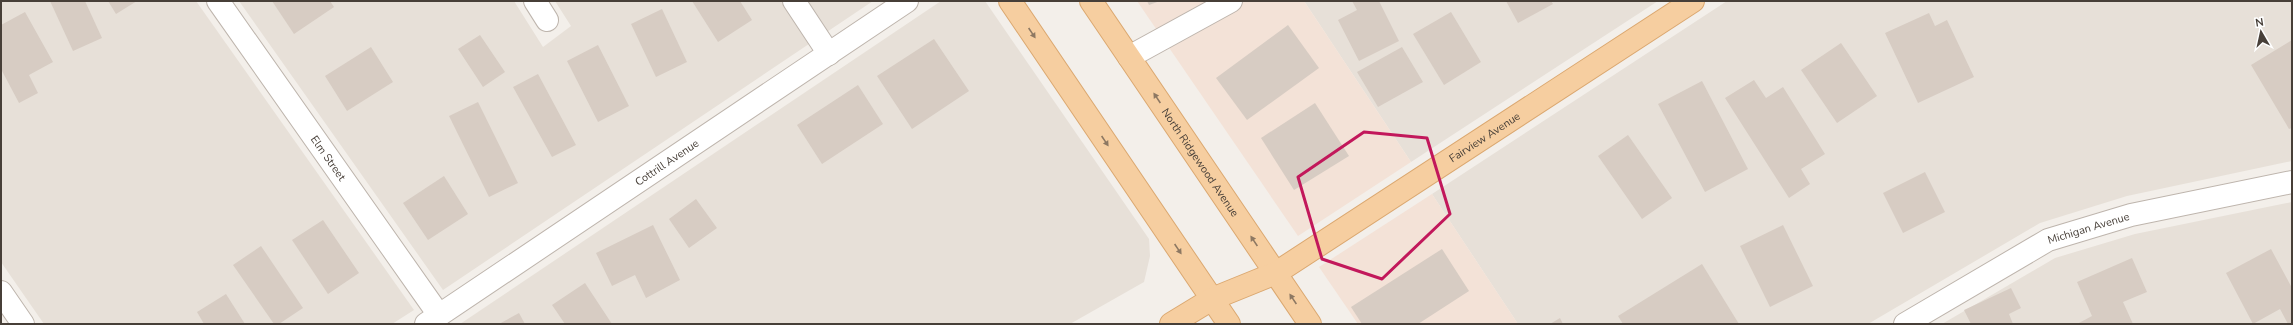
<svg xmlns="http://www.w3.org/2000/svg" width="2293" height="325" viewBox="0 0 2293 325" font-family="'Nunito Sans',sans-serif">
<rect width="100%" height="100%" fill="#f3efea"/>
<g fill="#e7e0d8">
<path d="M1,1H196L414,310L392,324H44L1,262Z"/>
<path d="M239,1H514L543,47L571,26L555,1H873L443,290Z"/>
<path d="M941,1H985L1149,239L1150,256L1144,282L1070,324H460Z"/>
<path d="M1304,1H1658L1411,162Z"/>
<path d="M1727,1H2292V161L2127,196L2040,223L1868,324H1518L1432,194Z"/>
<path d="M2292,202V324H1942L2055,258L2135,234Z"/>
</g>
<g fill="#f3e2d7">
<path d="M1137,1H1304L1411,162L1298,236Z"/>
<path d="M1432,194L1518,324H1358L1319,267Z"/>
</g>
<g fill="#d7ccc3">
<path d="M50,1H85L102,38L73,51Z"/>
<path d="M108,1H137L116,14Z"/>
<path d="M272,1H330L334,7L294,34Z"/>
<path d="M692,1H740L752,20L718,42Z"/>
<path d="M1147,1H1160L1149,5Z"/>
<path d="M1352,1H1379L1399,41L1359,61L1338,20L1357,10Z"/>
<path d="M1506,1H1551L1553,4L1518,23Z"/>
<path d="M662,9L687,62L656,77L631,24Z"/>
<path d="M25,12L53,62L29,75L38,93L19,103L1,69V25Z"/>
<path d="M1451,12L1481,62L1444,85L1413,34Z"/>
<path d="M1929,13L1935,26L1947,20L1974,77L1918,103L1885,33Z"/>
<path d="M1288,25L1319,68L1247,120L1216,78Z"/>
<path d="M480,35L505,72L483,87L458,49Z"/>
<path d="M934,39L969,91L912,129L877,76Z"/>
<path d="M2292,40V128L2289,129L2251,65Z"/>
<path d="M1841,43L1877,96L1837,123L1801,70Z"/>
<path d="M598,45L629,106L598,122L567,61Z"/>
<path d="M371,47L393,82L347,111L325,76Z"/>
<path d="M1402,47L1423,82L1378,107L1357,72Z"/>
<path d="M538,74L576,145L552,157L513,87Z"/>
<path d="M1754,80L1766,98L1783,87L1825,154L1801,169L1810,184L1789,198L1725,98Z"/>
<path d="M1702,81L1748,169L1705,192L1658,104Z"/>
<path d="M858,85L883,124L822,164L797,125Z"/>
<path d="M478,102L518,183L489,197L449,116Z"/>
<path d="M1315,103L1349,156L1294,190L1261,138Z"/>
<path d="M1628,135L1672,198L1642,219L1598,156Z"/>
<path d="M1925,172L1945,212L1903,233L1883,193Z"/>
<path d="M444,176L468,214L428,240L403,203Z"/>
<path d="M696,199L717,228L689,248L669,219Z"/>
<path d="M323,220L359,273L328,294L292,240Z"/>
<path d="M653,225L680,280L646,298L635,275L612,286L596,253Z"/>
<path d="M1783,225L1813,286L1770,307L1740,246Z"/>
<path d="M261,246L303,308L279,324H274L233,265Z"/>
<path d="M1442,249L1469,291L1418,324H1362L1351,307Z"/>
<path d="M2271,249L2292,288V324H2288L2280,309L2253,324L2226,273Z"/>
<path d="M2132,258L2147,292L2123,302L2133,324H2077L2092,316L2077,282Z"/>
<path d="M1702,264L1739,324H1623L1618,316Z"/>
<path d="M585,283L612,324H565L552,305Z"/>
<path d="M2011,288L2021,308L2009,314L2013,324H1971L1964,310Z"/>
<path d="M226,294L245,324H204L197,312Z"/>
<path d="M519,313L525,324H499Z"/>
<path d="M1560,318L1563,324H1550Z"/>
</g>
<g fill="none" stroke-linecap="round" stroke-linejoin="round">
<defs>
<g id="minor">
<path id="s1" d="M218,1L439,315"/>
<path d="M535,1L547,20"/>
<path d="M794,1L829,54"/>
<path d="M1129,57L1231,1"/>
<path d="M1,292L23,324"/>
<path id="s2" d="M426,324L907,1"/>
<path id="s3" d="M1905,324L2048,240L2131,215L2292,182"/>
</g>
<g id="major">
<path d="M1010,1L1229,324"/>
<path id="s4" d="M1091,1L1310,324"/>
<path id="s5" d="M1171,324L1212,299L1276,273L1693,1"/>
</g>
</defs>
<use href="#minor" stroke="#beb5ad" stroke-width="24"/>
<use href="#major" stroke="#dba870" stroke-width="24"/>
<use href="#minor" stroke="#fff" stroke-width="22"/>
<use href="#major" stroke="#f6cea0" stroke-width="22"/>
</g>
<defs><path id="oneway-solid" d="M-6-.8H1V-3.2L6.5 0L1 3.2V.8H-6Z"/></defs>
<g fill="#8d7862">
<use href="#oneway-solid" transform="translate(1032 33) rotate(56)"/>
<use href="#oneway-solid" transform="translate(1157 98) rotate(-124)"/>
<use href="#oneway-solid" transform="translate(1105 141) rotate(56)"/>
<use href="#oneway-solid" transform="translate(1254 241) rotate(-124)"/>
<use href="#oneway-solid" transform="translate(1178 249) rotate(56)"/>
<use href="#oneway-solid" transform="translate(1293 299) rotate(-124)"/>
</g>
<path fill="none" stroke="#c2185b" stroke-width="3" stroke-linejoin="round" d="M1364,132L1427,138L1450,214L1382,279L1322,259L1298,177Z"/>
<g text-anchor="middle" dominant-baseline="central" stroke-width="3" stroke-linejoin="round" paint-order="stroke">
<g font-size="11" fill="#473f38" stroke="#fff">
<text stroke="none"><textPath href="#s5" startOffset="366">Fairview Avenue</textPath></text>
<text stroke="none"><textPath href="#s1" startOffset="192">Elm Street</textPath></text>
<text stroke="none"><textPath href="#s2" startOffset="290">Cottrill Avenue</textPath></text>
<text stroke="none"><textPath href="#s4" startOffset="195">North Ridgewood Avenue</textPath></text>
<text stroke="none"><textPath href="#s3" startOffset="208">Michigan Avenue</textPath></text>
</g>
</g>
<rect width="2293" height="325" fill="none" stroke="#473f38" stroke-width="4"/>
<g transform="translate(2261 32) rotate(351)" stroke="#ffffff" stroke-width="3" paint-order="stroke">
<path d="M0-3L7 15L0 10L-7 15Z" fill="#473f38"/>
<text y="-6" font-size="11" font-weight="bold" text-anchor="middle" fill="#473f38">N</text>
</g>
</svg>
